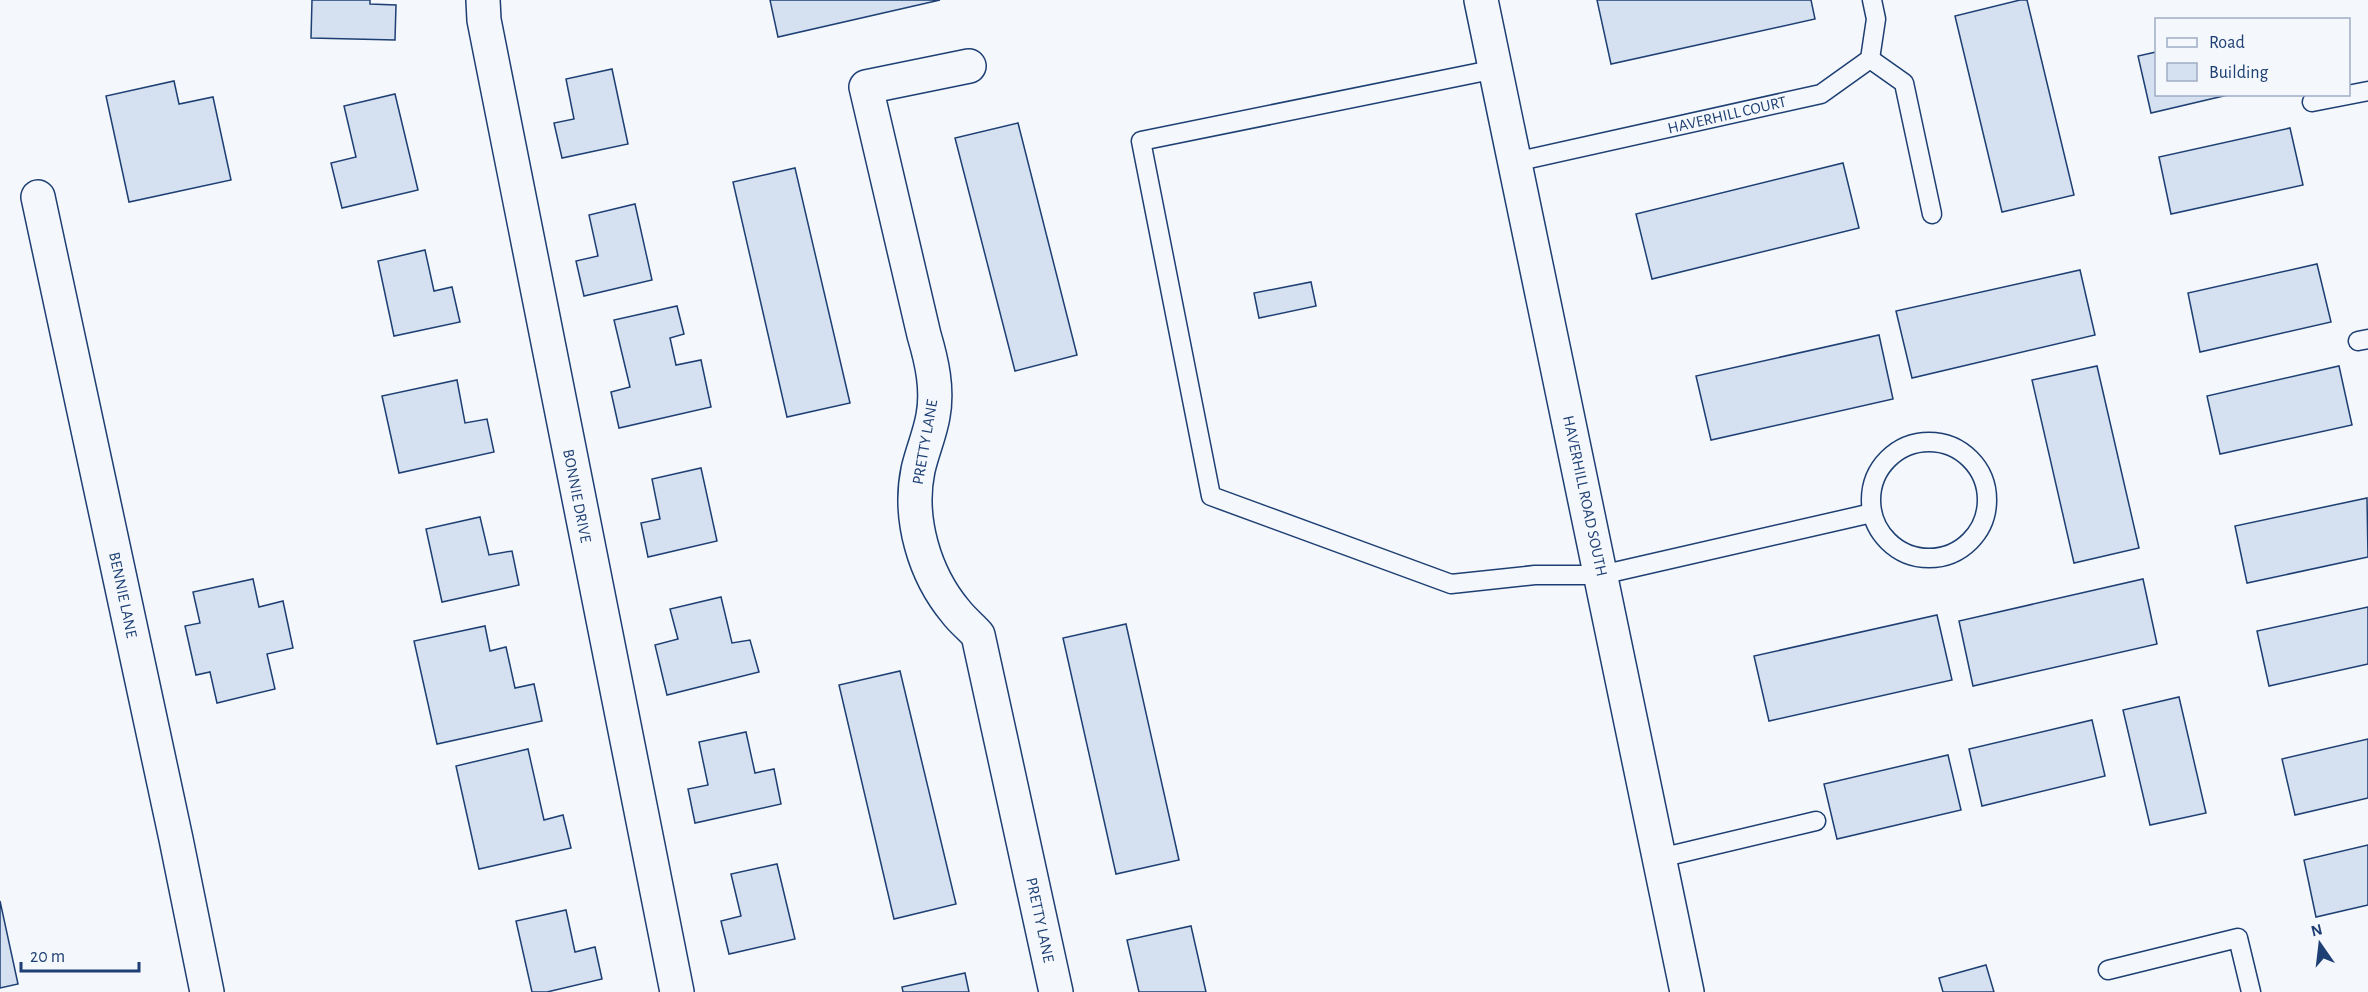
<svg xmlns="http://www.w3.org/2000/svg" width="2368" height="992" viewBox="0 0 2368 992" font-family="'Alegreya Sans',sans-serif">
<rect width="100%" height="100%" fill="#f4f7fb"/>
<g fill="#d5e0f0" stroke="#1d3f73" stroke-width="1.5">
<path d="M312,0H370V4L396,5L395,40L311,38Z"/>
<path d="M770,0H940L778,37Z"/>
<path d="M1597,0H1811L1815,19L1611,64Z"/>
<path d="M2020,0H2027L2074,195L2002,212L1955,16Z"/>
<path d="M2156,52V94H2232L2151,113L2138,56Z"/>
<path d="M612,69L628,144L562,158L554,123L574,119L566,79Z"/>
<path d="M174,81L179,104L213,97L231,180L129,202L106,96Z"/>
<path d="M395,94L418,190L342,208L331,163L356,157L344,106Z"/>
<path d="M1018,123L1077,355L1015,371L955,138Z"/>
<path d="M2290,128L2303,185L2171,214L2159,157Z"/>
<path d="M1843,163L1859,228L1652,279L1636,214Z"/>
<path d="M795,168L850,403L787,417L733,182Z"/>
<path d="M635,204L652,280L584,296L576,261L598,256L589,215Z"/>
<path d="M425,250L434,291L452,287L460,322L394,336L378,261Z"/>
<path d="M2317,264L2331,322L2200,352L2188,293Z"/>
<path d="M2080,270L2095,335L1912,378L1896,311Z"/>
<path d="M1311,282L1316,306L1259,318L1254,293Z"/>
<path d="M677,306L684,334L670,338L676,365L701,360L711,407L619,428L611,392L630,387L614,320Z"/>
<path d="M1879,335L1893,399L1711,440L1696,376Z"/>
<path d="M2097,366L2139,548L2074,563L2032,380Z"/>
<path d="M2339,366L2352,425L2220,454L2207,396Z"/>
<path d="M457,380L465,423L487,419L494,452L399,473L382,396Z"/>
<path d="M701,468L717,541L648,557L641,523L660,519L652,479Z"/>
<path d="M2367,498L2368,557L2247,583L2235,526Z"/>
<path d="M480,517L489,555L512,551L519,585L442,602L426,529Z"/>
<path d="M253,579L259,607L283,601L293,648L267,654L275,689L217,703L210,672L196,675L185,626L200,623L193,592Z"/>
<path d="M2143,579L2157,644L1973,686L1959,621Z"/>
<path d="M721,597L732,643L750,640L759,672L667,695L655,645L678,639L670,609Z"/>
<path d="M2368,607V664L2269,686L2257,631Z"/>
<path d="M1937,615L1952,680L1769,721L1754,656Z"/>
<path d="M1126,624L1179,860L1116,874L1063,638Z"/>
<path d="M485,626L490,651L506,647L515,688L534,684L542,721L437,744L414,641Z"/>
<path d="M900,671L956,904L894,919L839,685Z"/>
<path d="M2179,697L2206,813L2150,825L2123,710Z"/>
<path d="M2092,720L2105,776L1982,806L1969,749Z"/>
<path d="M746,732L755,773L774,769L781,804L695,823L688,789L708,785L699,742Z"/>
<path d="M2368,739V798L2295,815L2282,759Z"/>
<path d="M528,749L544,820L563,815L571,848L479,869L456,766Z"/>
<path d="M1948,755L1961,810L1837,839L1824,784Z"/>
<path d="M2368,845V905L2316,917L2304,860Z"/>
<path d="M777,864L795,939L729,954L721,921L741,916L731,874Z"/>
<path d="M0,901L18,984L0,988Z"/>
<path d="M566,910L575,952L595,947L602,979L547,992H532L516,921Z"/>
<path d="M1191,926L1206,992H1139L1127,940Z"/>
<path d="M1986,965L1994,992H1943L1939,978Z"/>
<path d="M965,973L969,992H903L902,987Z"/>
</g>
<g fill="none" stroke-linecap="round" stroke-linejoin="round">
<defs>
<g id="lane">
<path d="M1870,59L1904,83L1932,214"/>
<path d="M1496,69L1141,141L1211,496L1451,584L1535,575H1601L1872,513"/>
<path d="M2312,102L2368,91"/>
<path d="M1515,162L1821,94L1870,59L1876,19L1872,0"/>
<path d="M2358,341L2368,339"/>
<circle cx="1929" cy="500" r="58"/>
<path d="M1660,858L1816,821"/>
<path d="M2108,970L2238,938L2251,992"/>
</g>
<g id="street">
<path d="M483,0L484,20L677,992"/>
<path d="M969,66L866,87L924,335C932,362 938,389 933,416C930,434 922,452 918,470C908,518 924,574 956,612C962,620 971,627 978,635L1056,992"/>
<path d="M38,197L176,839L207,992"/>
</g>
<path id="secondary" d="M1481,0L1687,992"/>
</defs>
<use href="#lane" stroke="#1d3f73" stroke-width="21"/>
<use href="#street" stroke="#1d3f73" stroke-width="36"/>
<use href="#secondary" stroke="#1d3f73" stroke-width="36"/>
<use href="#lane" stroke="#f4f7fb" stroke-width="18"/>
<use href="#street" stroke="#f4f7fb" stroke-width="33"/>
<use href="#secondary" stroke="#f4f7fb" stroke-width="33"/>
</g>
<g text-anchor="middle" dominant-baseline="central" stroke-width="4.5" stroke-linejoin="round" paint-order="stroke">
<g font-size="16" fill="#1d3f73" stroke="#f4f7fb">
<text transform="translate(1727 115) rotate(-13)">HAVERHILL COURT</text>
<text transform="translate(925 442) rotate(-80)">PRETTY LANE</text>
<text transform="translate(577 496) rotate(79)">BONNIE DRIVE</text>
<text transform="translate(1585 496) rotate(78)">HAVERHILL ROAD SOUTH</text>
<text transform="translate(123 595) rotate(78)">BENNIE LANE</text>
<text transform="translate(1040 920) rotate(78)">PRETTY LANE</text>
</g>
</g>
<rect x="2155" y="18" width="195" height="78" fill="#f4f7fb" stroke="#9eadc5" stroke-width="1.5"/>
<rect x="2167" y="38" width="30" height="9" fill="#f4f7fb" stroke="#9eadc5" stroke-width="1.5"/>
<text x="2209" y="48" font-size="18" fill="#1d3f73">Road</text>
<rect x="2167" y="63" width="30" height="18" fill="#d5e0f0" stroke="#9eadc5" stroke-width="1.5"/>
<text x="2209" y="78" font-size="18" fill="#1d3f73">Building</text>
<g transform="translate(2320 944) rotate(346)" stroke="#f4f7fb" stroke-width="4.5" paint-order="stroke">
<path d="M0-4.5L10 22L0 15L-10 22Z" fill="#1d3f73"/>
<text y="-9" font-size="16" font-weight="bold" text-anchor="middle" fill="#1d3f73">N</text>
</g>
<path d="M21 962v9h118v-9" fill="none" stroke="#1d3f73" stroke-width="3"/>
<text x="30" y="962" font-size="18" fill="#1d3f73" stroke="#f4f7fb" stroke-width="4.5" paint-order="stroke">20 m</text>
</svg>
